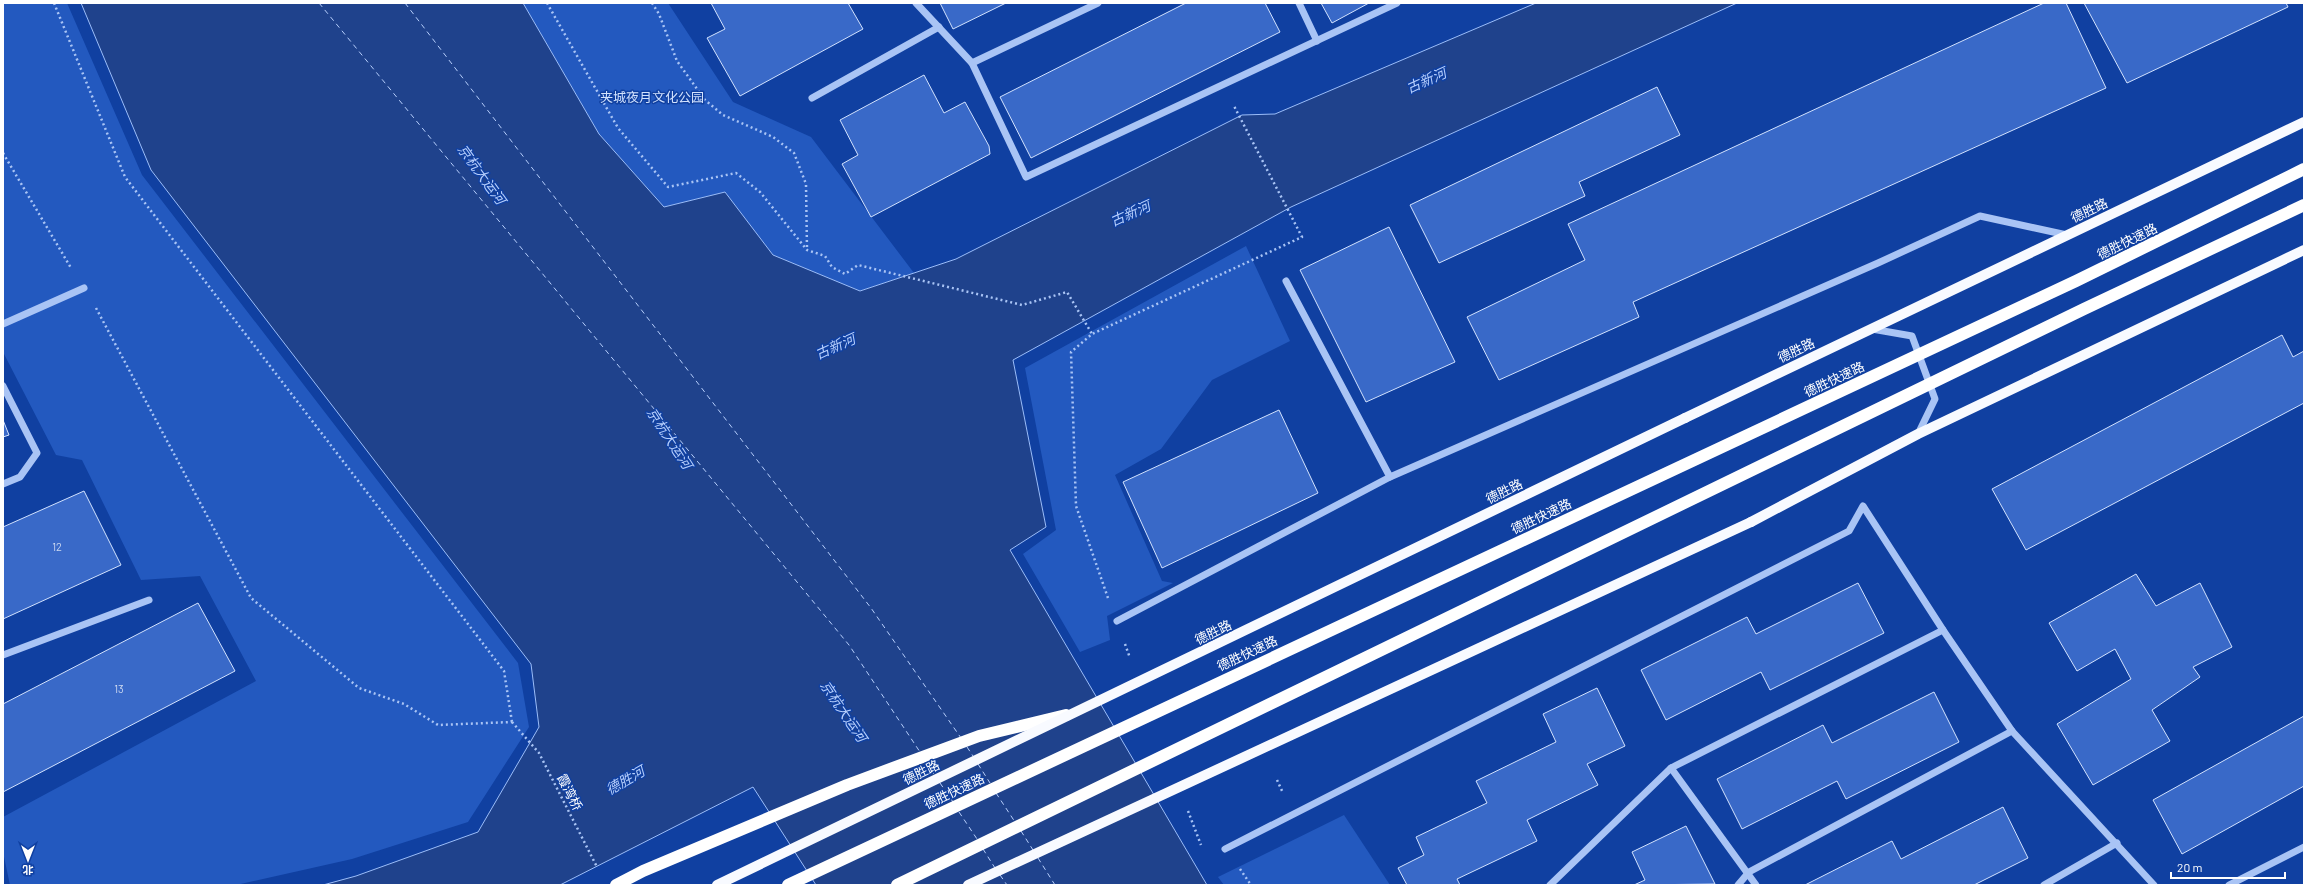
<svg xmlns="http://www.w3.org/2000/svg" width="2307" height="888" viewBox="0 0 2307 888" font-family="Barlow,'Noto Sans SC',sans-serif">
<rect width="100%" height="100%" fill="#1040a1"/>
<g fill="#2359bf">
<path d="M3,3H67L142,175L518,663L529,727L468,822L352,859L236,885H10L3,852V817L256,681L200,576L141,580L82,460L56,455L3,352Z"/>
<path d="M523,3H668L733,102L811,137L914,273L860,291L773,255L725,192L664,207L599,134Z"/>
<path d="M1246,246L1290,341L1212,380L1161,449L1115,475L1162,581L1173,583L1107,616L1110,640L1080,652L1023,554L1056,530L1025,368Z"/>
<path d="M1344,815L1390,885H1224L1218,877Z"/>
</g>
<path fill="#1f428c" stroke="#9bbdf9" d="M81,3H523L599,134L664,207L725,192L773,255L860,291L956,259L1242,115L1275,114L1536,3H1737L1291,207L1013,360L1046,527L1010,550L1207,885H816L753,787L560,885H323L356,876L478,832L539,727L531,664L151,170Z"/>
<g fill="none" stroke-linecap="round" stroke-linejoin="round">
<g stroke="#b6cefc" stroke-width="1" stroke-dasharray="5 4" stroke-linecap="butt">
<path d="M319,3L849,645L920,752"/>
<path d="M405,3L871,608L961,738"/>
<path d="M967,747L973,756"/>
<path d="M926,762L935,776"/>
<path d="M978,764L990,783"/>
<path d="M940,783L953,802"/>
<path d="M996,793L1015,822"/>
<path d="M959,812L977,839"/>
<path d="M1021,831L1033,850"/>
<path d="M983,849L995,868"/>
<path d="M1038,858L1055,885"/>
<path d="M1000,875L1007,885"/>
</g>
</g>
<g fill="#3969c8" stroke="#d2e2fe">
<path d="M711,3H848L863,29L740,96L707,38L725,29Z"/>
<path d="M940,3H1006L953,29Z"/>
<path d="M1186,3H1265L1280,32L1031,158L1000,97Z"/>
<path d="M1321,3H1369L1332,23Z"/>
<path d="M2044,3H2066L2106,88L1633,302L1639,317L1499,380L1467,317L1585,260L1568,224Z"/>
<path d="M2084,3H2286L2288,7L2127,83Z"/>
<path d="M924,75L944,113L965,102L989,146L990,154L871,217L842,164L858,155L840,120Z"/>
<path d="M1657,87L1680,135L1579,182L1585,196L1439,263L1410,205Z"/>
<path d="M1389,227L1455,362L1366,402L1300,270Z"/>
<path d="M2282,335L2293,357L2304,351V403L2026,550L1992,489Z"/>
<path d="M1279,410L1318,493L1162,568L1123,482Z"/>
<path d="M3,420L9,435L3,437Z"/>
<path d="M84,491L121,565L3,619V527Z"/>
<path d="M2136,574L2156,606L2200,583L2232,647L2193,667L2200,677L2152,710L2170,741L2093,785L2057,724L2131,679L2115,649L2077,671L2049,623Z"/>
<path d="M1858,583L1884,633L1770,690L1761,672L1666,720L1641,670L1747,617L1756,634Z"/>
<path d="M198,603L235,671L3,792V704Z"/>
<path d="M1597,688L1625,746L1587,764L1598,785L1527,820L1537,841L1457,879L1460,885H1407L1398,868L1424,855L1416,837L1487,803L1476,781L1556,742L1543,714Z"/>
<path d="M1934,692L1959,742L1846,799L1837,781L1742,829L1717,779L1823,725L1832,743Z"/>
<path d="M2304,716V786L2182,854L2153,800Z"/>
<path d="M2003,807L2028,858L1974,885H1805L1892,841L1901,859Z"/>
<path d="M1686,826L1715,884L1634,885L1645,880L1632,852Z"/>
</g>
<g fill="none" stroke-linecap="round" stroke-linejoin="round">
<g stroke="#a9c4f5" stroke-width="2.5" stroke-dasharray="2 3" stroke-linecap="butt">
<path d="M54,3L125,177L504,671L512,722"/>
<path d="M547,3L618,128L668,187L736,173L760,192L807,250L825,256L832,267L845,274L858,265L1022,305L1067,292L1092,334"/>
<path d="M652,3L659,14L677,61L705,100L723,115L773,137L794,153L806,184L807,250"/>
<path d="M3,153L71,268"/>
<path d="M96,308L251,598L359,688L404,704L438,725L512,722"/>
<path d="M1108,598L1076,506L1071,352L1092,334L1302,237L1234,106"/>
<path d="M1125,644L1130,658"/>
<path d="M512,722L539,753L597,867"/>
<path d="M1277,780L1283,793"/>
<path d="M1188,811L1201,845"/>
<path d="M1240,869L1251,885"/>
</g>
<g stroke="#a9c4f5" stroke-width="7">
<path d="M916,3L972,63L1026,177L1397,3"/>
<path d="M1299,3L1317,41"/>
<path d="M972,63L1098,3"/>
<path d="M812,98L939,27"/>
<path d="M1286,281L1390,477"/>
<path d="M3,324L84,288"/>
<path d="M1872,329L1912,336L1935,399L1918,434"/>
<path d="M3,386L37,453L20,477L3,484"/>
<path d="M1117,621L1390,477L1878,263L1980,216L2067,235"/>
<path d="M3,655L149,600"/>
<path d="M1671,768L1756,885"/>
<path d="M1225,849L1849,531L1863,506L1943,630L2012,731L2154,885"/>
<path d="M1550,885L1671,768L1943,630"/>
<path d="M1738,885L1749,872L2012,731"/>
<path d="M2044,885L2117,843"/>
<path d="M2229,885L2304,847"/>
</g>
<g stroke="#f8faff" stroke-width="10">
<path d="M1685,418L2304,122"/>
<path d="M1751,522L1918,434L2304,250"/>
</g>
<path stroke="#fff" stroke-width="12" d="M616,885L643,871L847,785L979,736L1066,715"/>
<g stroke="#f8faff" stroke-width="10">
<path d="M717,885L1685,418"/>
<path d="M968,885L1751,522"/>
</g>
<g stroke="#fff" stroke-width="12">
<path d="M788,885L2076,281L2304,169"/>
<path d="M897,885L2084,309L2304,205"/>
</g>
</g>
<g text-anchor="middle" dominant-baseline="central" stroke-width="3" stroke-linejoin="round" paint-order="stroke">
<g font-size="11" fill="#cedaf1">
<text x="57" y="546">12</text>
<text x="119" y="688">13</text>
</g>
<g font-size="13" fill="#d2e2fe" stroke="#1040a1">
<text x="652" y="97">夹城夜月文化公园</text>
</g>
<g font-size="13" fill="#fff" stroke="#1040a1">
<text transform="translate(2089 210) rotate(-25)">德胜路</text>
<text transform="translate(2127 241) rotate(-26)">德胜快速路</text>
<text transform="translate(1796 350) rotate(-25)">德胜路</text>
<text transform="translate(1834 379) rotate(-25)">德胜快速路</text>
<text transform="translate(1504 491) rotate(-26)">德胜路</text>
<text transform="translate(1541 516) rotate(-25)">德胜快速路</text>
<text transform="translate(1213 632) rotate(-26)">德胜路</text>
<text transform="translate(1247 653) rotate(-25)">德胜快速路</text>
<text transform="translate(921 772) rotate(-26)">德胜路</text>
<text transform="translate(954 791) rotate(-25)">德胜快速路</text>
<text transform="translate(570 792) rotate(63)">霞湾桥</text>
</g>
<g font-size="14" font-style="italic" fill="#b6cefc" stroke="#1040a1">
<text transform="translate(1426 80) rotate(-24)">古新河</text>
<text transform="translate(482 174) rotate(54)">京杭大运河</text>
<text transform="translate(1130 213) rotate(-24)">古新河</text>
<text transform="translate(835 346) rotate(-24)">古新河</text>
<text transform="translate(670 438) rotate(57)">京杭大运河</text>
<text transform="translate(844 711) rotate(56)">京杭大运河</text>
<text transform="translate(625 780) rotate(-30)">德胜河</text>
</g>
</g>
<rect width="2307" height="888" fill="none" stroke="#ffffff" stroke-width="8"/>
<g transform="translate(28 860) rotate(180)" stroke="#1040a1" stroke-width="3" paint-order="stroke">
<path d="M0-3L7 15L0 10L-7 15Z" fill="#ffffff"/>
<text y="-6" font-size="11" font-weight="bold" text-anchor="middle" fill="#ffffff">北</text>
</g>
<path d="M2171 872v6h114v-6" fill="none" stroke="#ffffff" stroke-width="2"/>
<text x="2177" y="872" font-size="12" fill="#ffffff" stroke="#1040a1" stroke-width="3" paint-order="stroke">20 m</text>
</svg>
